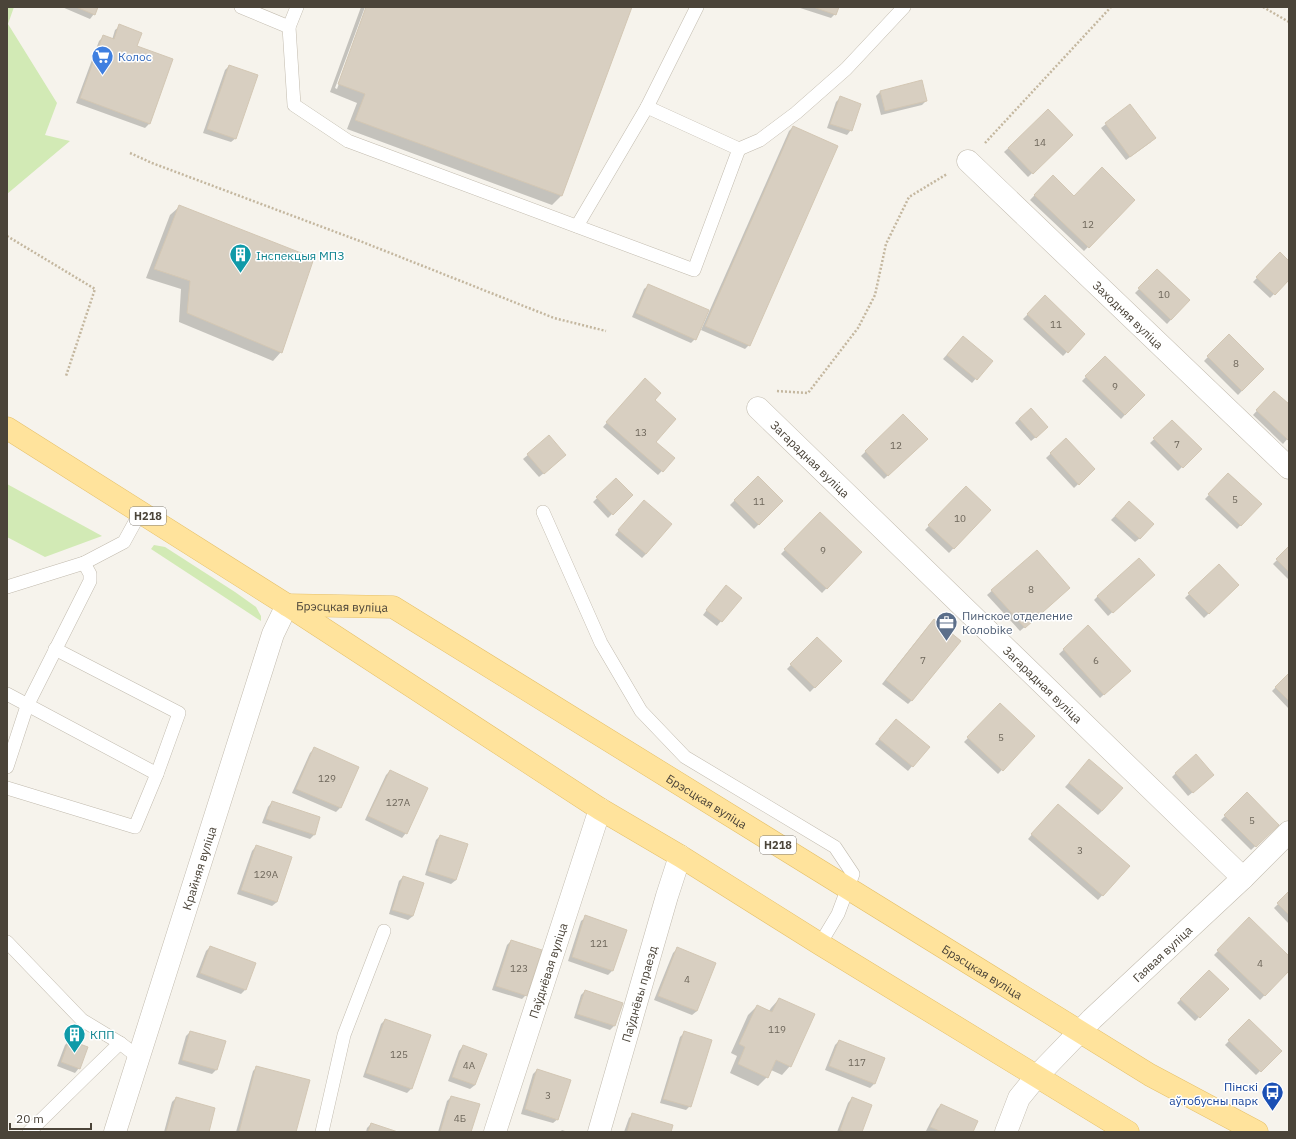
<svg xmlns="http://www.w3.org/2000/svg" width="1296" height="1139" viewBox="0 0 1296 1139" font-family="'IBM Plex Sans',sans-serif">
<rect width="100%" height="100%" fill="#f6f3ec"/>
<g fill="#d2eab5">
<path d="M7,7H14L8,24L57,103L45,135L70,141L7,194Z"/>
<path d="M7,484L102,536L45,557L7,537Z"/>
<path d="M154,545L165,547L235,592L256,607L261,616V621L151,549Z"/>
</g>
<g fill="#0003">
<path d="M62,7H97L94,14L90,19Z"/>
<path d="M361,7H365L335,88L337,89L367,7H631L561,196L552,205L347,129L357,103L330,92Z"/>
<path d="M797,7H838L835,14L831,18Z"/>
<path d="M120,26L136,47L172,60L149,124L145,128L76,103L99,41L103,37L112,40L115,30Z"/>
<path d="M229,66L236,138L231,142L203,133L225,70Z"/>
<path d="M880,92L926,101L922,105L881,115L876,96Z"/>
<path d="M840,98L851,130L847,135L827,128L836,102Z"/>
<path d="M1130,105L1151,142L1126,160L1101,128Z"/>
<path d="M1048,111L1072,135L1028,177L1004,152Z"/>
<path d="M793,127L749,345L745,349L701,330L789,131Z"/>
<path d="M1053,176L1074,197L1134,200L1084,251L1030,200Z"/>
<path d="M179,207L281,352L273,361L179,322L181,289L146,278L170,215Z"/>
<path d="M1280,254L1289,262V279L1270,298L1253,282Z"/>
<path d="M1158,270L1189,300L1167,324L1135,293Z"/>
<path d="M649,285L695,339L691,343L632,317L644,289Z"/>
<path d="M1045,297L1084,334L1063,356L1023,319Z"/>
<path d="M1229,335L1263,369L1238,395L1204,361Z"/>
<path d="M959,341L991,361L972,383L943,359Z"/>
<path d="M1105,357L1144,395L1121,419L1082,381Z"/>
<path d="M641,384L655,442L674,458L658,475L603,427Z"/>
<path d="M1274,392L1289,406V437L1283,444L1253,415Z"/>
<path d="M903,415L926,439L884,479L861,456Z"/>
<path d="M1019,419L1043,431L1031,441L1015,423Z"/>
<path d="M1172,422L1200,449L1178,471L1150,443Z"/>
<path d="M549,437L561,459L539,477L523,459Z"/>
<path d="M1066,439L1094,469L1074,488L1046,458Z"/>
<path d="M1229,474L1260,504L1237,529L1205,499Z"/>
<path d="M758,477L782,501L754,529L730,505Z"/>
<path d="M616,480L631,495L608,518L593,502Z"/>
<path d="M966,487L990,510L949,553L925,530Z"/>
<path d="M1129,502L1140,538L1135,542L1111,520Z"/>
<path d="M640,505L646,554L642,558L615,535Z"/>
<path d="M820,513L861,552L822,593L781,554Z"/>
<path d="M1289,548V580L1273,564Z"/>
<path d="M1037,551L1065,592L1020,631L987,595Z"/>
<path d="M1219,565L1238,585L1204,618L1185,598Z"/>
<path d="M1149,579L1108,616L1094,600L1098,596Z"/>
<path d="M722,590L740,598L717,626L703,615Z"/>
<path d="M930,624L912,700L908,704L882,684Z"/>
<path d="M1088,627L1125,675L1100,698L1059,654Z"/>
<path d="M817,638L840,661L810,692L787,669Z"/>
<path d="M1289,674V709L1272,691Z"/>
<path d="M1000,705L1033,737L998,774L964,742Z"/>
<path d="M892,724L928,747L908,771L875,744Z"/>
<path d="M314,749L358,767L340,808L336,812L292,793L310,753Z"/>
<path d="M1085,765L1102,811L1098,815L1065,787Z"/>
<path d="M390,771L406,833L402,838L365,820L386,775Z"/>
<path d="M1176,773L1209,779L1188,796L1172,777Z"/>
<path d="M1247,794L1278,825L1251,850L1221,820Z"/>
<path d="M272,802L319,818L314,835L310,839L262,823L268,807Z"/>
<path d="M1054,809L1128,866L1098,900L1028,839Z"/>
<path d="M440,836L456,880L451,884L425,875L436,840Z"/>
<path d="M256,846L277,902L272,906L237,894L252,851Z"/>
<path d="M403,877L413,916L408,920L389,914L399,881Z"/>
<path d="M1289,893V924L1274,908Z"/>
<path d="M586,917L626,930L612,971L608,975L568,961L581,921Z"/>
<path d="M1249,919L1289,957V970L1260,1000L1214,955Z"/>
<path d="M511,941L526,995L522,999L492,990L507,945Z"/>
<path d="M210,947L245,990L241,994L196,977L206,951Z"/>
<path d="M677,949L697,1011L692,1015L654,1000L673,953Z"/>
<path d="M1209,971L1227,989L1195,1021L1177,1003Z"/>
<path d="M585,991L614,1026L610,1030L574,1018L581,995Z"/>
<path d="M779,999L790,1066L782,1075L771,1070L767,1077L758,1086L730,1073L737,1056L731,1053L748,1015L757,1006L769,1011L771,1008Z"/>
<path d="M385,1020L430,1036L411,1089L407,1093L363,1077L381,1024Z"/>
<path d="M1249,1020L1280,1051L1256,1075L1225,1045Z"/>
<path d="M190,1032L224,1042L216,1070L212,1074L178,1064L186,1036Z"/>
<path d="M684,1033L690,1106L686,1110L660,1103L680,1037Z"/>
<path d="M69,1041L79,1068L75,1073L57,1066L65,1045Z"/>
<path d="M839,1041L884,1058L874,1084L870,1088L825,1070L835,1045Z"/>
<path d="M463,1046L475,1085L470,1089L448,1081L459,1051Z"/>
<path d="M257,1067L295,1132H236L253,1071Z"/>
<path d="M537,1070L558,1119L553,1123L521,1114L533,1074Z"/>
<path d="M451,1097L470,1132H438L447,1101Z"/>
<path d="M176,1098L208,1132H164L172,1102Z"/>
<path d="M852,1098L861,1132H837L848,1103Z"/>
<path d="M941,1105L972,1132H929L926,1131L937,1109Z"/>
<path d="M633,1114L669,1132H624L629,1118Z"/>
<path d="M371,1124L395,1132H366L367,1128Z"/>
<path d="M562,1130L568,1132H560Z"/>
</g>
<g fill="#d8cfc1" stroke="#d3c7b4">
<path d="M76,7H98L95,15Z"/>
<path d="M366,7H632L562,196L355,120L365,94L338,84Z"/>
<path d="M813,7H839L836,15Z"/>
<path d="M119,24L142,33L137,46L173,59L150,124L80,98L103,35L114,39Z"/>
<path d="M229,65L258,75L236,139L207,129Z"/>
<path d="M922,80L927,101L885,111L880,91Z"/>
<path d="M840,96L861,104L852,131L830,124Z"/>
<path d="M1130,104L1156,138L1130,157L1105,123Z"/>
<path d="M1048,109L1073,135L1033,174L1008,148Z"/>
<path d="M793,126L838,146L750,346L705,326Z"/>
<path d="M1102,167L1135,200L1089,248L1034,195L1053,175L1074,196Z"/>
<path d="M179,205L314,258L282,353L187,313L190,281L154,269Z"/>
<path d="M1280,252L1289,261V280L1275,295L1256,277Z"/>
<path d="M1157,269L1190,300L1171,320L1138,288Z"/>
<path d="M648,284L709,310L696,340L636,313Z"/>
<path d="M1045,295L1085,334L1068,353L1027,314Z"/>
<path d="M1229,334L1264,369L1242,391L1207,356Z"/>
<path d="M963,336L993,361L977,380L947,355Z"/>
<path d="M1105,356L1145,395L1125,415L1085,376Z"/>
<path d="M645,378L661,393L655,400L676,419L656,442L675,458L663,472L606,422Z"/>
<path d="M1274,391L1289,404V439L1288,440L1256,410Z"/>
<path d="M1031,408L1048,427L1036,438L1019,419Z"/>
<path d="M903,414L928,439L888,476L865,451Z"/>
<path d="M1172,420L1202,449L1183,468L1153,438Z"/>
<path d="M549,435L566,455L544,474L527,454Z"/>
<path d="M1066,438L1095,469L1079,485L1050,453Z"/>
<path d="M1228,473L1262,504L1241,526L1208,494Z"/>
<path d="M758,476L783,501L759,525L734,500Z"/>
<path d="M616,478L633,495L613,515L596,497Z"/>
<path d="M966,486L991,510L954,549L928,525Z"/>
<path d="M644,500L672,524L646,554L618,530Z"/>
<path d="M1129,501L1154,524L1140,539L1115,516Z"/>
<path d="M820,512L862,552L827,589L784,549Z"/>
<path d="M1289,546V572L1276,559Z"/>
<path d="M1037,550L1070,588L1025,628L991,590Z"/>
<path d="M1139,558L1155,575L1113,613L1097,596Z"/>
<path d="M1219,564L1239,585L1209,614L1188,593Z"/>
<path d="M726,585L742,598L722,622L706,610Z"/>
<path d="M934,619L961,641L912,701L886,680Z"/>
<path d="M1088,625L1131,671L1104,695L1063,649Z"/>
<path d="M817,637L842,661L815,688L790,664Z"/>
<path d="M1289,673V701L1275,687Z"/>
<path d="M1000,703L1035,736L1003,771L967,737Z"/>
<path d="M896,719L930,747L913,767L879,739Z"/>
<path d="M314,747L359,767L341,808L296,789Z"/>
<path d="M1196,754L1214,775L1193,793L1175,773Z"/>
<path d="M1089,759L1123,788L1102,811L1069,783Z"/>
<path d="M390,770L428,788L407,834L368,816Z"/>
<path d="M1247,792L1279,825L1256,847L1224,815Z"/>
<path d="M272,801L320,817L315,835L266,819Z"/>
<path d="M1058,804L1130,866L1103,896L1031,834Z"/>
<path d="M440,835L468,844L456,880L428,871Z"/>
<path d="M256,845L292,857L277,902L241,890Z"/>
<path d="M403,876L424,883L413,916L392,910Z"/>
<path d="M1289,891V915L1277,903Z"/>
<path d="M585,915L627,930L613,971L572,957Z"/>
<path d="M1249,917L1289,956V971L1265,996L1217,950Z"/>
<path d="M511,940L542,950L527,996L496,986Z"/>
<path d="M210,946L256,963L246,990L200,973Z"/>
<path d="M677,947L716,963L697,1011L658,996Z"/>
<path d="M1209,970L1229,989L1200,1018L1180,999Z"/>
<path d="M585,990L623,1003L615,1026L577,1014Z"/>
<path d="M779,998L815,1014L791,1067L776,1060L768,1078L738,1064L745,1047L739,1044L757,1005L772,1012Z"/>
<path d="M385,1019L431,1035L412,1089L366,1073Z"/>
<path d="M1249,1019L1282,1051L1261,1072L1228,1040Z"/>
<path d="M190,1031L226,1041L217,1070L182,1060Z"/>
<path d="M684,1031L712,1040L691,1107L663,1099Z"/>
<path d="M69,1040L88,1047L80,1069L61,1062Z"/>
<path d="M839,1040L885,1058L875,1084L829,1066Z"/>
<path d="M463,1045L487,1054L475,1085L452,1077Z"/>
<path d="M256,1066L310,1080L296,1132H239Z"/>
<path d="M537,1069L571,1080L558,1120L525,1109Z"/>
<path d="M451,1096L480,1104L471,1132H440Z"/>
<path d="M176,1097L215,1108L209,1132H166Z"/>
<path d="M852,1097L872,1105L862,1132H845L840,1130Z"/>
<path d="M941,1104L978,1121L973,1132H942L930,1127Z"/>
<path d="M632,1113L673,1125L671,1132H627Z"/>
<path d="M371,1123L398,1132H368Z"/>
</g>
<g fill="none" stroke-linecap="round" stroke-linejoin="round">
<defs>
<g id="lane">
<path d="M241,7L289,27"/>
<path d="M297,7L289,27L294,105L348,141L694,270L739,149"/>
<path d="M647,107L739,149L760,140L796,113L846,69L904,7"/>
<path d="M577,226L647,107L697,7"/>
<path d="M543,512L601,643L641,711L685,757L835,847L853,874L838,914L820,944"/>
<path d="M7,587L84,563L124,542L141,511"/>
<path d="M7,694L157,774"/>
<path d="M7,767L27,706L90,581V574L84,563"/>
<path d="M7,788L135,827L157,774L179,713L55,649"/>
<path d="M7,942L82,1020L120,1043L138,1057"/>
<path d="M29,1132L86,1076L120,1043"/>
<path d="M322,1132L344,1035L384,931"/>
</g>
<g id="street">
<path id="s1" d="M968,161L1289,468"/>
<path id="s2" d="M758,408L1243,878"/>
<path id="s3" d="M115,1132L273,634L287,605"/>
<path id="s4" d="M495,1132L600,809"/>
<path id="s5" d="M599,1132L667,896L680,856"/>
<path id="s6" d="M1006,1132L1019,1098L1036,1077L1092,1019L1243,878L1289,832"/>
</g>
<g id="primary">
<path d="M7,428L287,605L600,809L680,856L820,944L1128,1132"/>
<path id="s7" d="M287,605L393,607L1150,1075L1257,1132"/>
</g>
</defs>
<use href="#lane" stroke="#c2bbae" stroke-width="14"/>
<use href="#street" stroke="#c2bbae" stroke-width="23"/>
<use href="#primary" stroke="#e6c16a" stroke-width="23"/>
<g stroke="#c4b79f" stroke-width="2.5" stroke-dasharray="2 2" stroke-linecap="butt">
<path d="M1263,7L1289,22"/>
<path d="M985,143L1111,7"/>
<path d="M130,153L152,163L365,243L554,318L606,331"/>
<path d="M7,236L95,289L66,376"/>
<path d="M777,391L808,393L858,328L875,295L886,244L909,197L947,174"/>
</g>
<use href="#lane" stroke="#fff" stroke-width="13"/>
<use href="#street" stroke="#fff" stroke-width="22"/>
<use href="#primary" stroke="#ffe39c" stroke-width="22"/>
</g>
<defs>
<symbol id="supermarket-pin" viewBox="-11 -11 22 30"><path d="M0 17L-7.5 6A9.5 9.5 0 1 1 7.5 6Z" fill="#3f7fe0" stroke="#fff"/><path d="M-6-5.5h2.5l.6 2H6L4.5 2H-2.5L-4.4-4H-6ZM-1.5 3.2a1.3 1.3 0 1 0 .1 0ZM3 3.2a1.3 1.3 0 1 0 .1 0Z" fill="#fff"/></symbol>
<symbol id="building-pin" viewBox="-11 -11 22 30"><path d="M0 17L-7.5 6A9.5 9.5 0 1 1 7.5 6Z" fill="#0f9aa8" stroke="#fff"/><path d="M-4-6H4V6H1V3H-1V6H-4ZM-2.5-4.3h1.7v1.8h-1.7ZM.8-4.3h1.7v1.8H.8ZM-2.5-1h1.7V.8h-1.7ZM.8-1h1.7V.8H.8Z" fill="#fff"/></symbol>
<symbol id="office-pin" viewBox="-11 -11 22 30"><path d="M0 17L-7.5 6A9.5 9.5 0 1 1 7.5 6Z" fill="#5c6f8a" stroke="#fff"/><path d="M-6-3h4V-5.5h4V-3h4V5H-6ZM-1-4.5V-3h2v-1.5ZM-6 0V1H6V0Z" fill="#fff"/></symbol>
<symbol id="bus-pin" viewBox="-11 -11 22 30"><path d="M0 17L-7.5 6A9.5 9.5 0 1 1 7.5 6Z" fill="#1a4fb4" stroke="#fff"/><path d="M-5-6H5V4H4V6H2V4H-2V6H-4V4H-5ZM-3.5-4V0h7V-4ZM-3.5 1.2v1.5H-2V1.2ZM2 1.2v1.5H3.5V1.2Z" fill="#fff"/></symbol>
</defs>
<g fill-rule="evenodd">
<use href="#supermarket-pin" x="90" y="44" width="25" height="34"/>
<use href="#building-pin" x="228" y="242" width="25" height="34"/>
<use href="#office-pin" x="934" y="610" width="25" height="34"/>
<use href="#building-pin" x="62" y="1022" width="25" height="34"/>
<use href="#bus-pin" x="1260" y="1080" width="25" height="34"/>
</g>
<g text-anchor="middle" dominant-baseline="central" stroke-width="3" stroke-linejoin="round" paint-order="stroke">
<g font-size="10" fill="#6e675b">
<text x="1040" y="142">14</text>
<text x="1088" y="224">12</text>
<text x="1164" y="294">10</text>
<text x="1056" y="324">11</text>
<text x="1236" y="363">8</text>
<text x="1115" y="386">9</text>
<text x="641" y="432">13</text>
<text x="1177" y="444">7</text>
<text x="896" y="445">12</text>
<text x="1235" y="499">5</text>
<text x="759" y="501">11</text>
<text x="960" y="518">10</text>
<text x="823" y="550">9</text>
<text x="1031" y="589">8</text>
<text x="923" y="660">7</text>
<text x="1096" y="660">6</text>
<text x="1001" y="737">5</text>
<text x="327" y="778">129</text>
<text x="398" y="802">127А</text>
<text x="1252" y="820">5</text>
<text x="1080" y="850">3</text>
<text x="266" y="874">129А</text>
<text x="599" y="943">121</text>
<text x="1260" y="963">4</text>
<text x="519" y="968">123</text>
<text x="687" y="979">4</text>
<text x="777" y="1029">119</text>
<text x="399" y="1054">125</text>
<text x="857" y="1062">117</text>
<text x="469" y="1065">4А</text>
<text x="548" y="1095">3</text>
<text x="460" y="1118">4Б</text>
</g>
<g fill="#fff" stroke="#817c74" stroke-width="1">
<rect x="130" y="507" width="36" height="18" rx="3"/>
<rect x="760" y="836" width="36" height="18" rx="3"/>
</g>
<g font-size="11" font-weight="bold" fill="#4b4439">
<text x="148" y="516">Н218</text>
<text x="778" y="845">Н218</text>
</g>
<g font-size="12" fill="#366cbe" stroke="#fff" text-anchor="start">
<text x="118" y="56">Колос</text>
</g>
<g font-size="12" fill="#0d838f" stroke="#fff" text-anchor="start">
<text x="256" y="255">Інспекцыя МПЗ</text>
<text x="90" y="1034">КПП</text>
</g>
<g font-size="12" fill="#4b4439" stroke="#fff">
<text stroke="none"><textPath href="#s1" startOffset="222">Заходняя вуліца</textPath></text>
<text stroke="none"><textPath href="#s2" startOffset="73">Загарадная вуліца</textPath></text>
<text stroke="none"><textPath href="#s7" startOffset="55">Брэсцкая вуліца</textPath></text>
<text stroke="none"><textPath href="#s2" startOffset="397">Загарадная вуліца</textPath></text>
<text stroke="none"><textPath href="#s7" startOffset="475">Брэсцкая вуліца</textPath></text>
<text stroke="none"><textPath href="#s3" startOffset="277">Крайняя вуліца</textPath></text>
<text stroke="none"><textPath href="#s6" startOffset="240">Гаявая вуліца</textPath></text>
<text stroke="none"><textPath href="#s4" startOffset="170">Паўднёвая вуліца</textPath></text>
<text stroke="none"><textPath href="#s7" startOffset="799">Брэсцкая вуліца</textPath></text>
<text stroke="none"><textPath href="#s5" startOffset="144">Паўднёвы праезд</textPath></text>
</g>
<g font-size="12" fill="#4e5e75" stroke="#fff" text-anchor="start">
<text x="962" y="615">Пинское отделение<tspan x="962" dy="14">Колоbike</tspan></text>
</g>
<g font-size="12" fill="#164399" stroke="#fff" text-anchor="end">
<text x="1258" y="1086">Пінскі<tspan x="1258" dy="14">аўтобусны парк</tspan></text>
</g>
</g>
<rect width="1296" height="1139" fill="none" stroke="#4b4439" stroke-width="16"/>
<path d="M10 1123v6h81v-6" fill="none" stroke="#4b4439" stroke-width="2"/>
<text x="16" y="1123" font-size="12" fill="#4b4439" stroke="#ffffff" stroke-width="3" paint-order="stroke">20 m</text>
</svg>
